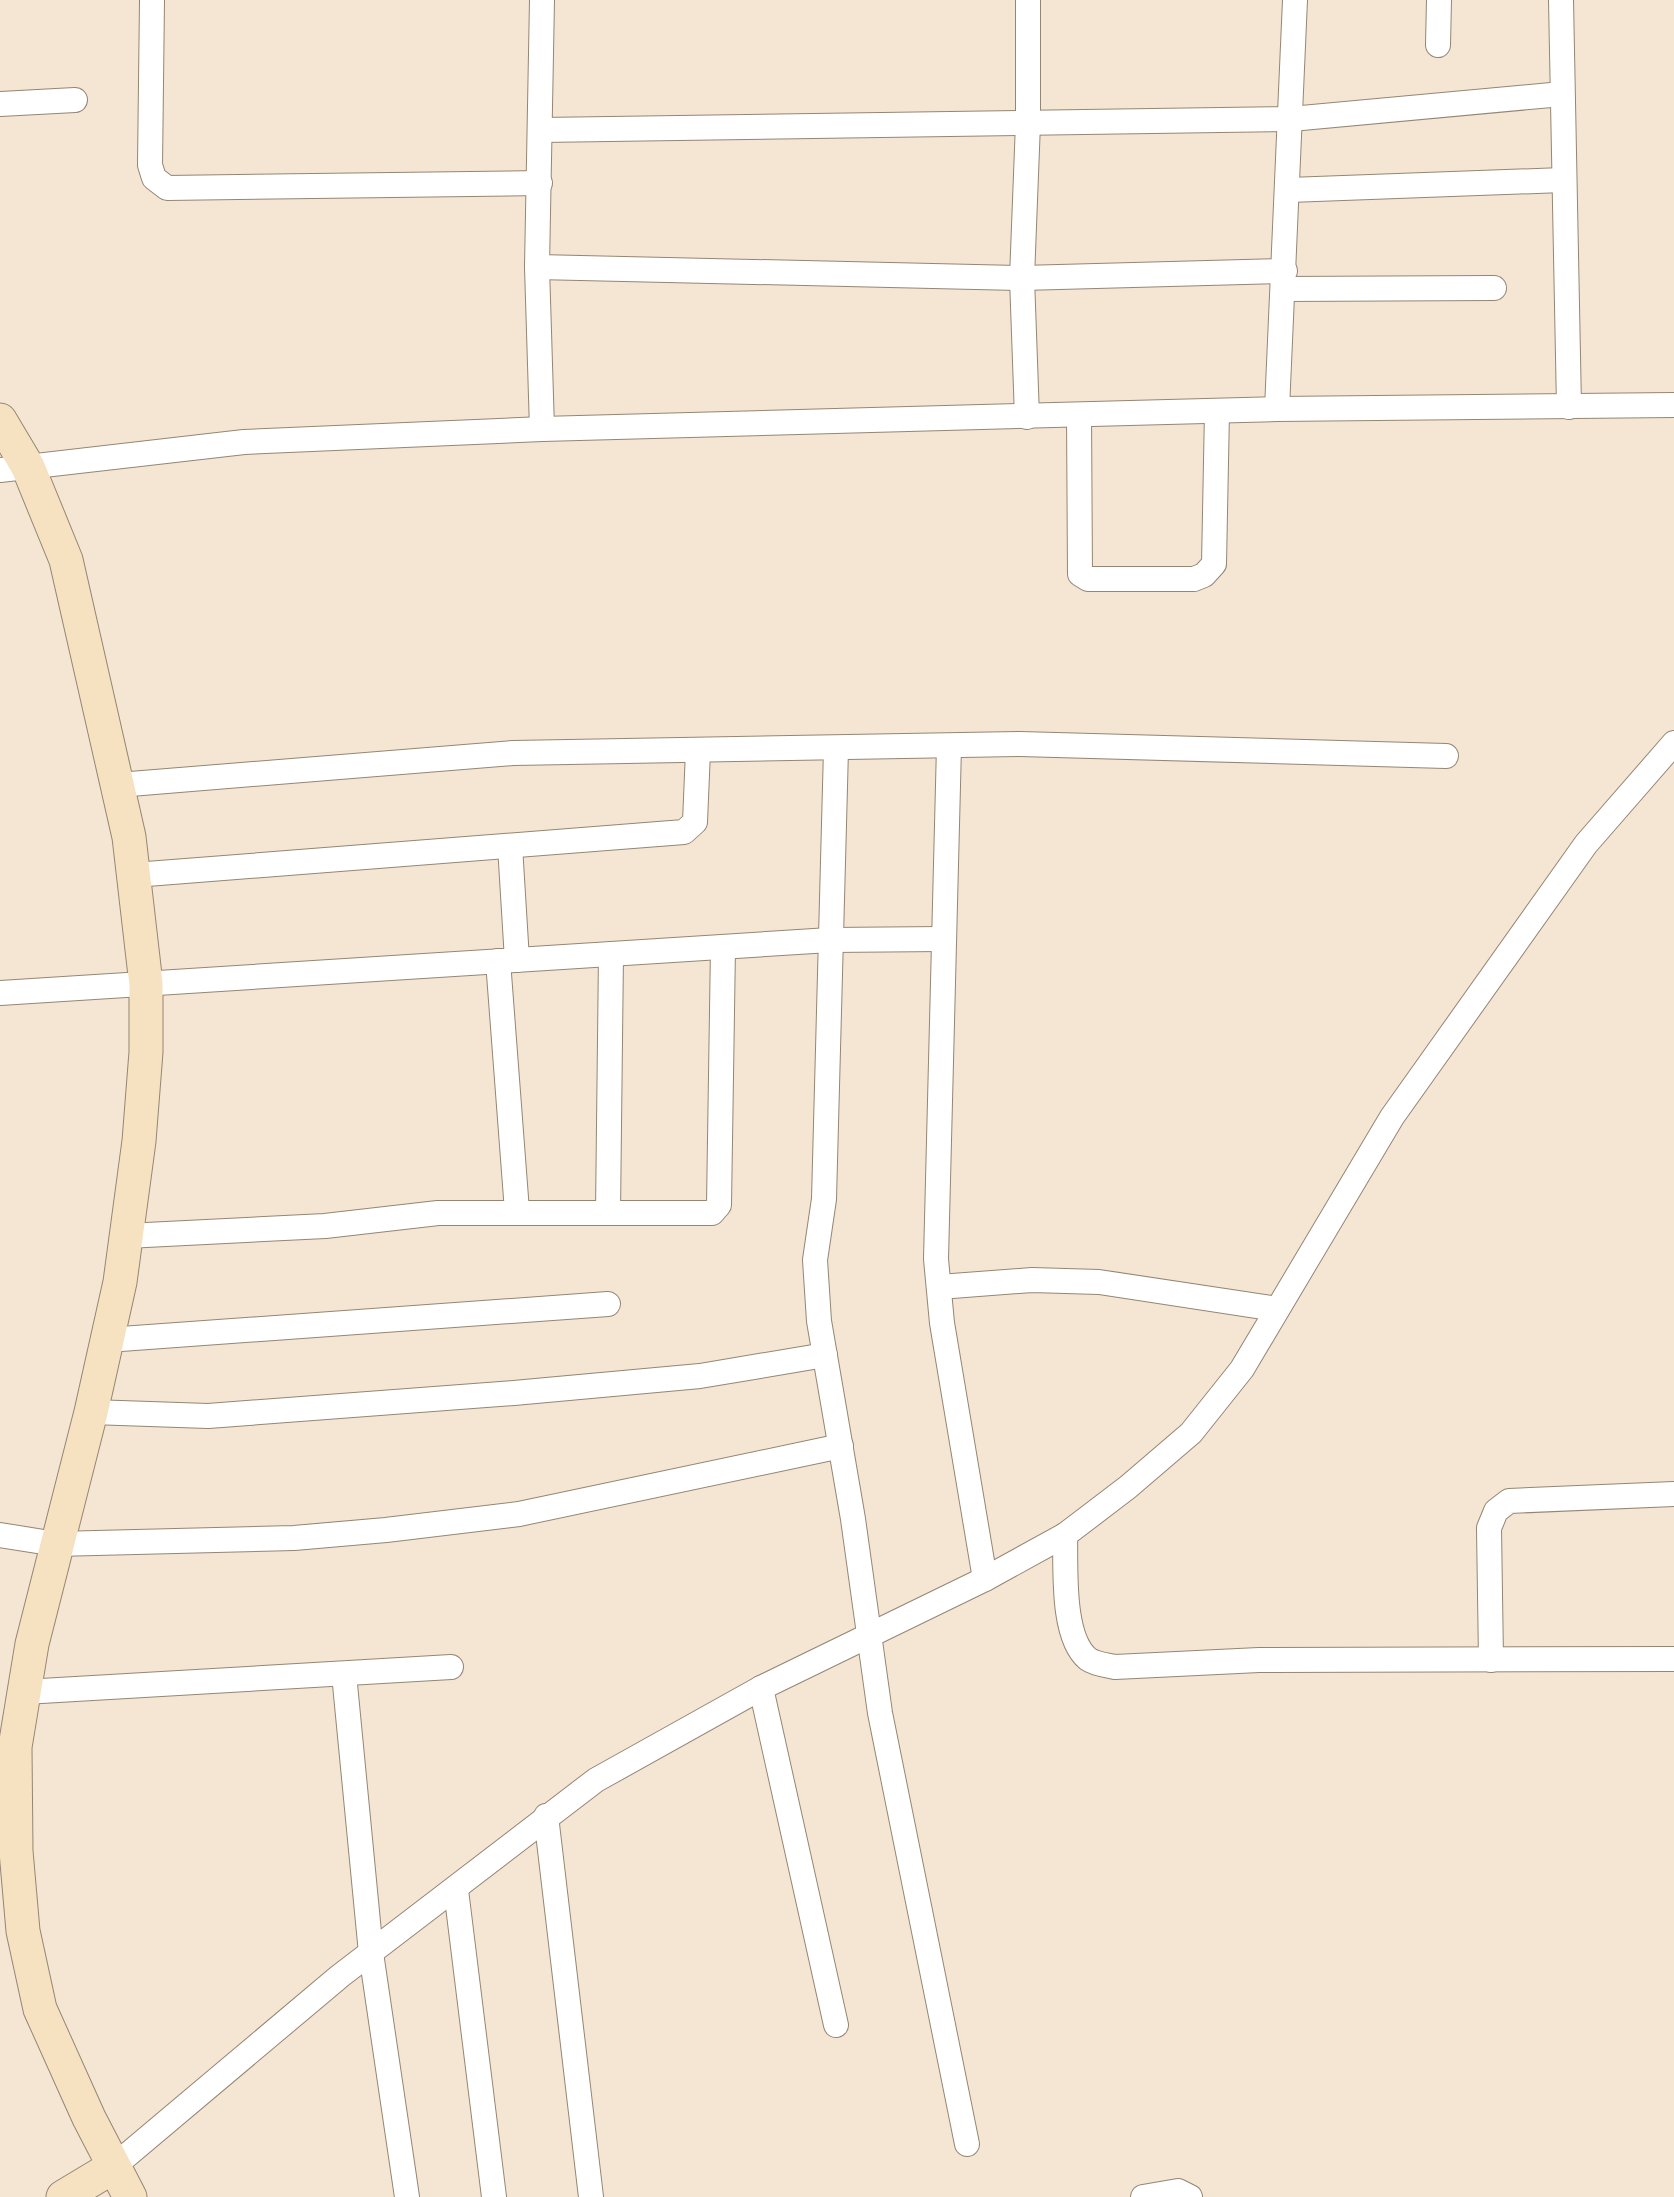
<svg xmlns="http://www.w3.org/2000/svg" width="1674" height="2197" viewBox="0 0 1674 2197" font-family="'Sofia Sans Condensed',sans-serif">
<rect width="100%" height="100%" fill="#f5e5d3"/>
<g fill="none" stroke-linecap="round" stroke-linejoin="round">
<defs>
<g id="street">
<path d="M152,0L150,165L154,178L167,188L540,183"/>
<path d="M542,0L537,267L542,429"/>
<path d="M1561,0L1569,407"/>
<path d="M1438,45L1439,0"/>
<path d="M0,104L75,100"/>
<path d="M541,130L1291,119L1562,94"/>
<path d="M1289,190L1563,180"/>
<path d="M537,267L1022,278L1285,271"/>
<path d="M1283,289L1494,288"/>
<path d="M1277,409L1295,0"/>
<path d="M1079,415L1080,574L1088,579H1194L1204,575L1214,564L1217,411"/>
<path d="M1027,417L1022,278L1028,123V0"/>
<path d="M0,470L244,442L542,429L1277,409L1674,405"/>
<path d="M949,746L936,1259L942,1323L985,1579"/>
<path d="M836,749L824,1199L815,1260L819,1321L853,1519L880,1713L967,2144"/>
<path d="M118,785L513,753L1020,744L1446,756"/>
<path d="M510,846L517,960"/>
<path d="M134,875L684,832L695,822L698,751"/>
<path d="M498,961L517,1211"/>
<path d="M0,993L830,940L942,939"/>
<path d="M608,1212L611,954"/>
<path d="M126,1236L325,1226L438,1213H712L719,1205L723,947"/>
<path d="M939,1287L1032,1280L1099,1282L1277,1309"/>
<path d="M107,1340L608,1304"/>
<path d="M91,1412L208,1416L514,1393L700,1376L825,1355"/>
<path d="M0,1535L56,1544L294,1538L386,1530L519,1514L841,1446"/>
<path d="M1065,1535C1066,1567 1061,1637 1088,1659C1095,1664 1106,1665 1115,1667L1259,1660L1674,1659"/>
<path d="M1491,1660L1489,1528L1496,1511L1509,1501L1674,1494"/>
<path d="M344,1674L371,1953L407,2197"/>
<path d="M761,1688L836,2025"/>
<path d="M24,1692L451,1667"/>
<path d="M546,1816L591,2197"/>
<path d="M456,1890L494,2197"/>
<path d="M113,2167L340,1976L596,1780L761,1688L985,1579L1065,1535L1128,1487L1191,1433L1242,1369L1392,1117L1586,844L1674,743"/>
<path d="M1143,2197L1178,2191L1190,2197"/>
</g>
<g id="secondary">
<path d="M0,420L28,467L66,560L129,837L146,984V1052L139,1141L120,1282L91,1412L32,1644L15,1747L16,1851L23,1931L40,2009L89,2118L130,2197"/>
<path d="M63,2197L113,2167"/>
</g>
</defs>
<use href="#street" stroke="#948675" stroke-width="26"/>
<use href="#secondary" stroke="#948675" stroke-width="35"/>
<use href="#street" stroke="#fff" stroke-width="24"/>
<use href="#secondary" stroke="#f6e1c1" stroke-width="33"/>
</g>
</svg>
